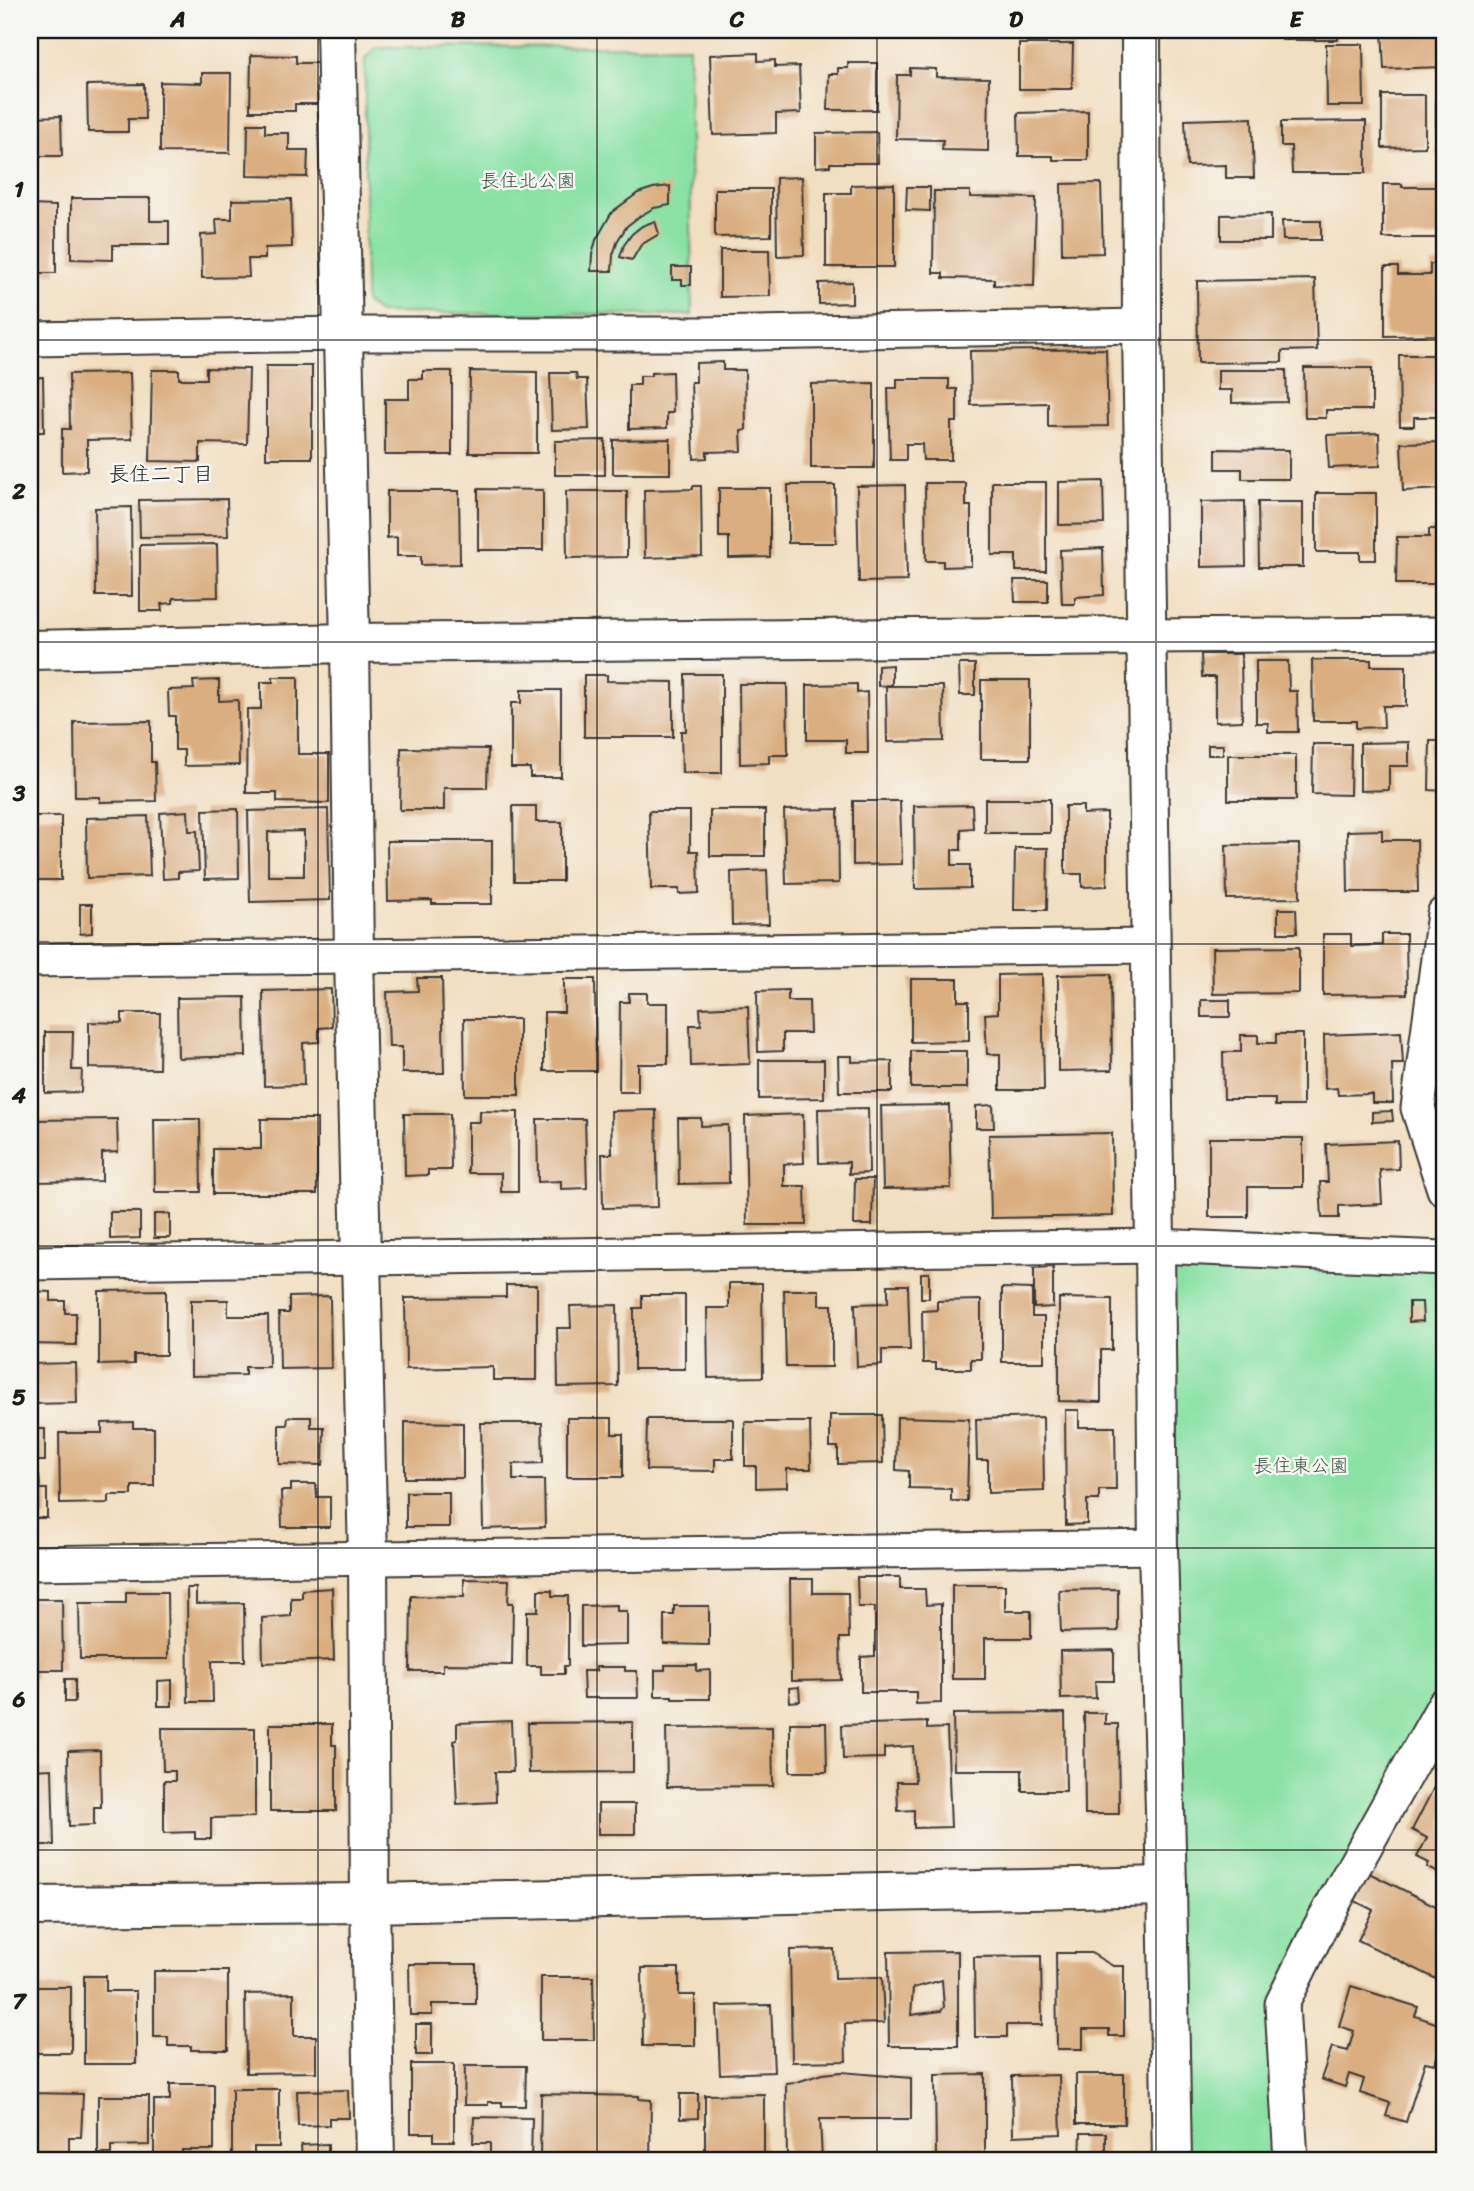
<svg xmlns="http://www.w3.org/2000/svg" width="1474" height="2191" viewBox="0 0 1474 2191" font-family="Sriracha,'Klee One',sans-serif">
<rect width="100%" height="100%" fill="#f6f6f2"/>
<filter id="ink" filterUnits="userSpaceOnUse"><feTurbulence type="fractalNoise" baseFrequency=".0143" numOctaves="2"/><feDisplacementMap in="SourceGraphic" scale="14" xChannelSelector="R" yChannelSelector="G"/><feConvolveMatrix kernelMatrix="1 2 1 2 8 2 1 2 1" color-interpolation-filters="sRGB"/></filter>
<filter id="wash" filterUnits="userSpaceOnUse"><feTurbulence type="fractalNoise" baseFrequency=".00686" numOctaves="4" result="noise"/><feDisplacementMap in="SourceGraphic" scale="28" xChannelSelector="R" yChannelSelector="G"/><feGaussianBlur stdDeviation="1.57" result="paint"/><feColorMatrix in="noise" values="0 0 0 0 0 0 0 0 0 0 0 0 0 0 0 0 0 1.4 0 .05"/><feComposite in="paint" operator="in"/></filter>
<g filter="url(#wash)">
<rect width="100%" height="100%" fill="#f1dfc1"/>
<g fill="#8ae1a4" stroke="#537e60" stroke-width="2">
<path d="M689,46L692,315L379,313L365,302V59L376,47Z"/>
<path d="M1155,1246L1444,1258V1705L1282,2004L1291,2161H1172Z"/>
</g>
<g id="blocks">
<g fill="#daae81" fill-rule="evenodd">
<rect x="1282" y="30" width="56" height="10"/>
<path d="M1382,30H1444V67L1384,69Z"/>
<path d="M1019,44H1073L1072,89H1019Z"/>
<path d="M1326,44H1363L1364,106H1327Z"/>
<path d="M758,53V61L775,60V67L799,66L801,113L776,114V133L713,135L710,55Z"/>
<path d="M251,55L296,56V63H318V104H295V111H250Z"/>
<path d="M848,63H877V110H828L829,74H838V68H848Z"/>
<path d="M910,68L936,69V77L989,78L988,151L942,150L943,140L896,139L897,75H910Z"/>
<path d="M202,73H231L230,153L160,152V82L202,83Z"/>
<path d="M144,84L145,119H128V132H88L87,85Z"/>
<rect x="1436" y="94" width="8" height="62"/>
<path d="M1382,95H1425V147L1382,148Z"/>
<path d="M30,96H35V117L61,116L62,156H32V186H30Z"/>
<path d="M1088,111V160H1053V156H1019L1018,113Z"/>
<path d="M1252,118L1254,178H1226V165L1187,166L1185,120Z"/>
<path d="M1366,121V173H1292L1291,146H1281V122Z"/>
<path d="M248,124H265V133H289V150H308L307,177L247,176Z"/>
<path d="M877,132L878,163H830V166L816,167V133Z"/>
<path d="M802,177L804,255L777,256L776,178Z"/>
<path d="M1101,183L1103,253L1062,254L1061,184Z"/>
<path d="M894,184V267H826V193H851V185Z"/>
<path d="M1383,184H1402V187H1444V238H1383Z"/>
<path d="M670,186V205L654,208L640,216L627,226L618,240L613,255L612,271H591L592,255L596,240L612,212L638,193L653,188Z"/>
<path d="M907,187H930V211L906,210Z"/>
<path d="M715,189H771V236L715,237Z"/>
<path d="M934,191H970V197L1036,198L1034,286L994,285V279L943,278V273H933Z"/>
<path d="M71,198H150V221H169V245H113V260L71,259Z"/>
<path d="M291,199L292,247L265,248V259H248L249,277L202,278L201,235L217,234L216,219H232V200Z"/>
<path d="M30,205L56,206V273H30Z"/>
<path d="M1271,214V240H1221V215Z"/>
<path d="M655,221L659,234L641,245L632,260L620,257L624,245L632,234L642,226Z"/>
<path d="M1282,221H1321V240H1283Z"/>
<path d="M720,250H769L770,296L720,297Z"/>
<path d="M1430,264H1444V335L1385,336V267H1398V275H1430Z"/>
<path d="M672,267H691V285H682V280H672Z"/>
<path d="M1315,279L1317,350L1282,351V362L1198,363L1197,281Z"/>
<path d="M852,282V303L819,304V283Z"/>
<path d="M1106,349L1108,426L1048,427V403L971,405L970,351Z"/>
<path d="M1399,355H1444V417H1414V426H1400Z"/>
<path d="M723,362V370H745L746,430L741,431L742,451L707,452V458L694,459L691,382H696V363Z"/>
<rect x="266" y="366" width="46" height="92"/>
<path d="M206,368L249,369L247,444L200,443V462L150,461L152,370H179V379H206Z"/>
<path d="M1304,368H1372V410H1326V418H1305Z"/>
<path d="M1218,370H1286L1287,402L1232,403V390H1218Z"/>
<path d="M423,371H452V455H385V399H409V379H423Z"/>
<path d="M470,371L537,372V453H469Z"/>
<path d="M672,372L673,413H667V428L629,429V385H640V376H651V373Z"/>
<path d="M130,373L132,439L87,440V471L62,472V429H70L69,374Z"/>
<path d="M550,373H576L577,379H587L589,429L552,430Z"/>
<path d="M43,377L44,432H30V378Z"/>
<path d="M897,379H949V389H957V422H951V460H923L922,444H906V460H890L888,388H897Z"/>
<path d="M874,383V468H811V384Z"/>
<path d="M1379,433L1380,466L1329,468L1327,435Z"/>
<path d="M670,439V474H613V440Z"/>
<path d="M605,440V475H555V441Z"/>
<path d="M1444,442V489L1403,491L1401,443Z"/>
<path d="M1216,449L1289,450V479H1242V469H1216Z"/>
<path d="M1103,481L1104,524L1059,525V482Z"/>
<path d="M992,482H1046V571H1016V555H992Z"/>
<path d="M925,483H966V506H971V566L943,567V561H926Z"/>
<path d="M788,485H835L836,543H788Z"/>
<path d="M905,485L907,581L859,582L857,486Z"/>
<path d="M693,486H701L702,556L645,558L644,490L693,489Z"/>
<path d="M719,488H770V557L729,558V537H719Z"/>
<path d="M478,489L543,490V550H478Z"/>
<path d="M387,491H459L460,564L421,565V556H397V537L387,538Z"/>
<path d="M566,491H627V557L567,558Z"/>
<path d="M1316,493H1376V560H1360V552H1316Z"/>
<path d="M227,499L228,536L140,537L139,500Z"/>
<path d="M1245,501L1246,566L1201,567V502Z"/>
<path d="M1258,502H1303V567H1259Z"/>
<path d="M131,507L132,596H96L95,508Z"/>
<path d="M1429,529H1444V584H1396L1397,537H1429Z"/>
<path d="M217,544L218,597L173,598V603L161,604L162,611H140V545Z"/>
<path d="M1103,548L1104,595L1075,597V604H1062L1060,550Z"/>
<path d="M1014,580H1048V602H1015Z"/>
<path d="M1201,654H1241L1242,721L1215,722V677H1202Z"/>
<path d="M1312,660H1371V666H1406V706H1383L1384,727L1356,728V721H1313Z"/>
<path d="M1256,661H1288L1289,691H1297L1298,732H1268V723H1256Z"/>
<path d="M959,664H975V695H960Z"/>
<path d="M892,665V685L878,686V666Z"/>
<path d="M685,674H722V773H682L681,731H686Z"/>
<path d="M584,675H607V681L673,682V737H584Z"/>
<path d="M273,677H298V754H329V803L277,802V793H246L247,709H261V682H273Z"/>
<path d="M219,680V701L238,700L239,765L184,766V750H175V716H169L168,690L194,689L193,681Z"/>
<rect x="981" y="680" width="49" height="79"/>
<path d="M739,684H787L788,755H769V763L740,764Z"/>
<path d="M857,684V693L867,692L868,753H846V740H807V685Z"/>
<path d="M886,686H943L944,741L887,742Z"/>
<path d="M521,690H561V777H530V768H511V703H521Z"/>
<path d="M151,721V762H155L156,801L100,802V797H75L74,722Z"/>
<path d="M1430,741H1444V791L1429,790Z"/>
<path d="M1409,742V766H1389V790L1360,791V743Z"/>
<path d="M1313,744H1351L1350,795L1312,794Z"/>
<rect x="1208" y="745" width="15" height="10"/>
<path d="M401,748L488,749L487,788H444V810H400Z"/>
<rect x="1228" y="755" width="68" height="45"/>
<rect x="985" y="799" width="65" height="34"/>
<path d="M853,801H900L902,864L853,865Z"/>
<path d="M972,805L973,828L961,829V850H952V865H970V888L915,889L914,806Z"/>
<path d="M513,806H536V822H562V881H514Z"/>
<path d="M1065,806H1083V814L1107,813V886L1082,887V874H1065Z"/>
<path d="M238,809L239,878L205,879L203,810Z"/>
<path d="M328,809L330,900L250,902L248,811ZM304,831V876H268V832Z"/>
<path d="M838,809L839,883L786,884L784,810Z"/>
<rect x="710" y="810" width="55" height="46"/>
<path d="M188,811L189,831H197L199,871L178,872V878L163,879L160,813Z"/>
<path d="M649,811H690V851H698L699,893L679,894V889H651Z"/>
<rect x="30" y="816" width="31" height="64"/>
<path d="M148,816L150,876L87,878L86,818Z"/>
<path d="M1382,830V840H1417L1418,892H1348L1347,831Z"/>
<path d="M387,841H492V904H432V900L388,901Z"/>
<path d="M1299,844L1300,898L1227,899L1226,845Z"/>
<path d="M1015,848H1048L1047,910H1014Z"/>
<path d="M767,870L769,924L732,925L731,872Z"/>
<path d="M80,904H92V933L80,934Z"/>
<path d="M1278,909H1296L1297,933H1278Z"/>
<path d="M1323,934H1351V946L1382,945V934H1406L1407,994L1323,995Z"/>
<path d="M1299,947V993L1213,994L1212,948Z"/>
<path d="M1042,974L1044,1090H1000V1054H987L985,1014L998,1013V975Z"/>
<path d="M1111,974L1112,1070L1058,1071V975Z"/>
<path d="M417,978H442L444,1073H402V1047H389L387,992L418,991Z"/>
<path d="M564,979H595L596,1071H544V1012H564Z"/>
<path d="M911,979H958V1001H969V1041L911,1042Z"/>
<path d="M331,989L332,1027L319,1028V1042L303,1043L304,1085L264,1086L263,991Z"/>
<path d="M788,990V1001H809L810,1033H783V1051L758,1052L757,991Z"/>
<path d="M629,993H647V1003H668V1064H638V1092H619L620,1002H629Z"/>
<path d="M245,997L246,1056L178,1058L177,998Z"/>
<rect x="1201" y="1000" width="29" height="17"/>
<path d="M748,1006L750,1064L691,1066L690,1025H701L700,1008Z"/>
<path d="M122,1013H160L159,1069L89,1068V1022L122,1023Z"/>
<rect x="30" y="1019" width="2" height="66"/>
<path d="M464,1019H519V1095H465Z"/>
<path d="M45,1032H73L72,1070H82L81,1092L45,1093Z"/>
<path d="M1401,1032L1403,1064H1392L1393,1103H1372V1094L1338,1095L1337,1088L1325,1089L1324,1035Z"/>
<path d="M1276,1034H1303V1106H1275V1099H1224L1223,1052H1241V1035H1258V1043H1276Z"/>
<rect x="911" y="1051" width="56" height="37"/>
<path d="M838,1056H852V1062L892,1061V1092H839Z"/>
<path d="M759,1060H824V1098L759,1099Z"/>
<path d="M949,1105L951,1188L883,1189L881,1106Z"/>
<path d="M993,1105L994,1128H976V1106Z"/>
<path d="M868,1108L869,1173L849,1174V1162L819,1163L818,1109Z"/>
<path d="M656,1110L658,1207L603,1208L602,1154H612L611,1111Z"/>
<path d="M480,1111L518,1112V1192H501V1173H468V1122H480Z"/>
<path d="M1392,1111L1393,1121L1372,1122V1112Z"/>
<path d="M404,1114H450L451,1170H428V1175L405,1176Z"/>
<path d="M803,1114L804,1163L784,1164V1186H805L806,1225H747L745,1116Z"/>
<path d="M678,1118H701V1126L728,1125L729,1183L679,1184Z"/>
<path d="M117,1119L118,1152L102,1153V1181L30,1182V1120Z"/>
<path d="M154,1119H200L201,1192H155Z"/>
<path d="M261,1119H317V1194H213V1149H261Z"/>
<path d="M537,1119H585L587,1188L561,1189V1181L538,1182Z"/>
<path d="M1112,1133L1113,1216L991,1218L989,1135Z"/>
<path d="M1209,1138H1303V1187H1248V1217H1209Z"/>
<path d="M1398,1141L1399,1169L1380,1170L1382,1204L1339,1206V1218H1322L1320,1182H1328L1326,1144Z"/>
<path d="M855,1179H873L872,1225H854Z"/>
<path d="M110,1212H140V1238L110,1239Z"/>
<rect x="154" y="1214" width="16" height="24"/>
<path d="M1053,1267V1307L1034,1308V1268Z"/>
<rect x="921" y="1273" width="8" height="25"/>
<path d="M729,1283H762L763,1377L708,1378L707,1308H729Z"/>
<path d="M506,1285H537V1380H493V1367L406,1369L405,1298L506,1297Z"/>
<path d="M888,1285H908L910,1350H882V1365L857,1367L855,1304L888,1303Z"/>
<path d="M1002,1288L1032,1289V1317H1044V1362H1002Z"/>
<path d="M166,1290V1355H134V1364L99,1365V1291Z"/>
<path d="M784,1290H819V1305H832V1367H786Z"/>
<path d="M30,1291L51,1292V1301H65V1313H76V1345L30,1344Z"/>
<path d="M642,1295H685V1369H634V1308H642Z"/>
<path d="M330,1296L331,1368L280,1369L279,1313H289V1297Z"/>
<path d="M1059,1298L1112,1299V1350H1101V1402L1059,1401Z"/>
<path d="M191,1300H228V1316H268L269,1367H245V1375L191,1376Z"/>
<path d="M981,1300V1359H971V1369H936V1363H923L922,1311L937,1310V1301Z"/>
<path d="M1409,1302H1422L1423,1321L1409,1322Z"/>
<path d="M617,1305L618,1386L558,1387L557,1328H571L570,1306Z"/>
<path d="M76,1363L77,1403L30,1404V1364Z"/>
<path d="M1065,1410H1079V1427H1115L1116,1490H1099V1500H1087V1524L1066,1525Z"/>
<path d="M830,1415H882L883,1463L838,1464V1447H830Z"/>
<path d="M288,1417H311V1427H324L323,1465L279,1464V1425H287Z"/>
<path d="M897,1417L969,1419L967,1501H951V1489L909,1488V1471L896,1470Z"/>
<path d="M1043,1417L1044,1491L988,1493V1460H977L976,1419Z"/>
<path d="M567,1418H612V1434H623V1477H567Z"/>
<path d="M647,1419H733V1459H715V1471L646,1470Z"/>
<path d="M133,1422V1428H154V1486H132V1495H109V1503L60,1504L59,1433H102V1423Z"/>
<path d="M405,1422L463,1423V1478H405Z"/>
<path d="M745,1422H810L811,1469H787V1487L756,1488V1466H745Z"/>
<path d="M481,1423H542L543,1463L513,1464V1480H544L545,1527L483,1529Z"/>
<rect x="30" y="1429" width="15" height="32"/>
<path d="M30,1475H39L40,1489H47V1518H30Z"/>
<path d="M291,1484H316L317,1497H330V1527H282L281,1491H291Z"/>
<rect x="406" y="1492" width="43" height="35"/>
<path d="M857,1577H900V1589H925L926,1605L941,1604V1703L916,1704V1692H861V1657L875,1656V1607H858Z"/>
<path d="M464,1579L509,1580L508,1603H513L512,1665L443,1664V1671H410L411,1596L464,1597Z"/>
<path d="M790,1579H813V1593H848L849,1638H840L841,1680L791,1681Z"/>
<path d="M952,1585H1005V1611H1031V1638H985V1679H952Z"/>
<path d="M187,1588H196V1604L244,1603L245,1661H212L213,1702H188Z"/>
<path d="M332,1588L334,1660L263,1663L262,1618L291,1616V1598H302V1590Z"/>
<path d="M1118,1589V1631L1061,1632L1059,1590Z"/>
<path d="M538,1590H552V1596H568V1666H564V1674H541V1666H527V1611H538Z"/>
<path d="M126,1592H167L168,1659H80L79,1603H126Z"/>
<path d="M30,1599H62L63,1670H35V1679H30Z"/>
<path d="M617,1605V1611H627V1645L581,1646V1606Z"/>
<path d="M674,1606H709V1645L664,1644V1615H674Z"/>
<path d="M1114,1650V1681H1095L1096,1698L1061,1699L1060,1651Z"/>
<path d="M665,1665H697V1671L710,1670V1699H672V1696H655V1670H665Z"/>
<path d="M596,1667H625V1671H637L638,1698H584L583,1671H596Z"/>
<rect x="65" y="1679" width="10" height="23"/>
<path d="M172,1680V1706H158V1681Z"/>
<path d="M799,1687L800,1701L790,1702L789,1688Z"/>
<path d="M1065,1713L1066,1791H1022V1770H954L953,1714Z"/>
<path d="M1084,1713H1105V1724H1118L1119,1814H1085Z"/>
<path d="M511,1721L513,1772H495L496,1802L457,1804L454,1741L457,1740V1723Z"/>
<path d="M633,1722V1772L529,1773L528,1723Z"/>
<path d="M927,1722V1729L947,1728L951,1827L914,1828V1810L898,1811L897,1782H915L913,1746L884,1748V1758L843,1759L842,1725Z"/>
<path d="M790,1723H826L827,1772H790Z"/>
<path d="M270,1724H332V1745H336V1811H270Z"/>
<path d="M772,1727L773,1786L667,1787L666,1728Z"/>
<path d="M162,1728H255V1817L211,1818V1839H195V1832L164,1833V1781H175V1771H163Z"/>
<path d="M100,1750L101,1807H94V1825L69,1826L68,1751Z"/>
<path d="M52,1769L54,1845H30V1770Z"/>
<path d="M1434,1787L1444,1792V1876L1427,1867L1429,1863L1417,1857L1427,1838L1412,1830Z"/>
<rect x="598" y="1804" width="37" height="30"/>
<path d="M1369,1873L1444,1910V1983L1358,1940L1373,1910L1355,1901Z"/>
<path d="M834,1949L835,1978L882,1977L884,2023L845,2024L846,2061L792,2062L790,1950Z"/>
<path d="M958,1951V2046H889L888,1952ZM942,1980L944,2007L941,2011L911,2015L913,1988Z"/>
<path d="M1056,1953H1091L1113,1966H1124V2036H1109V2029H1083V2049H1057Z"/>
<path d="M1041,1956L1042,2025H1007V2037H975L974,1957Z"/>
<path d="M409,1964H476V2004H432V2015H410Z"/>
<path d="M642,1968H679V1995H695V2046H643Z"/>
<path d="M154,1971H228V2050H191V2046H168V2037H154Z"/>
<path d="M84,1976H106V1991H136V2064H84Z"/>
<path d="M541,1977H593L594,2040H541Z"/>
<path d="M1351,1986L1418,2007L1415,2016L1444,2026V2032L1435,2064L1425,2062L1406,2122L1386,2116L1390,2103L1360,2093L1364,2079L1349,2074L1345,2087L1321,2079L1332,2047L1348,2051L1354,2031L1339,2026Z"/>
<path d="M30,1987H71V2053H37V2056H30Z"/>
<path d="M294,1993V2036H316V2072L246,2073L245,1994Z"/>
<path d="M771,2005L774,2072L720,2074L717,2006Z"/>
<rect x="416" y="2024" width="16" height="31"/>
<path d="M411,2064H454V2141H434V2133H411Z"/>
<path d="M465,2066H526L525,2106H502V2102H488V2105H464Z"/>
<path d="M841,2072L911,2078V2119H820L822,2159L787,2161L786,2083L797,2082L822,2074Z"/>
<path d="M985,2074V2157H936L935,2075Z"/>
<rect x="1076" y="2074" width="48" height="50"/>
<path d="M1059,2075L1061,2134L1013,2136L1012,2076Z"/>
<path d="M170,2084H214V2150H182V2161H154V2100H170Z"/>
<path d="M232,2089H279V2147H254V2161H232Z"/>
<path d="M348,2090L349,2118H329V2125L298,2126L297,2091Z"/>
<path d="M30,2093L83,2094L81,2137H69V2161H30Z"/>
<path d="M541,2094L639,2096V2099L651,2100L650,2161H540Z"/>
<path d="M680,2094H698V2118L680,2119Z"/>
<path d="M764,2094V2161H705V2095Z"/>
<path d="M98,2096H149V2145L111,2146V2154H98Z"/>
<path d="M474,2117L532,2118L531,2161H506V2159L490,2158V2143H473Z"/>
<path d="M1081,2133H1106V2161H1080Z"/>
<path d="M328,2144V2161H302L301,2145Z"/>
</g>
</g>
</g>
<g filter="url(#ink)">
<use href="#blocks" fill-opacity="0" stroke="#3c3935" stroke-width="2"/>
<g fill="none" stroke-linecap="round" stroke-linejoin="round">
<defs>
<path id="service" d="M1422,1079L1444,1081"/>
<g id="minor">
<path d="M30,339L344,334H702L1142,326"/>
<path d="M1146,636L1444,634"/>
<path d="M1444,914L1418,1108L1444,1189"/>
<path d="M30,960L1150,946"/>
<path d="M30,1263L1155,1246L1444,1258"/>
<path d="M30,1563L1158,1547"/>
<path d="M1291,2161L1282,2004L1319,1929L1444,1705"/>
</g>
<g id="tertiary">
<path d="M336,30L350,643L354,956L368,1558L370,1903L375,2161"/>
<path d="M1141,30L1142,326L1155,1246L1158,1547L1167,1886L1172,2161"/>
<path d="M30,650L350,643L1146,636"/>
<path d="M30,1906L370,1903L1167,1886"/>
</g>
</defs>
<use href="#service" stroke="#3c3935" stroke-width="21"/>
<use href="#minor" stroke="#3c3935" stroke-width="37"/>
<use href="#tertiary" stroke="#3c3935" stroke-width="42"/>
<use href="#service" stroke="#fff" stroke-width="18"/>
<use href="#minor" stroke="#fff" stroke-width="33"/>
<use href="#tertiary" stroke="#fff" stroke-width="38"/>
</g>
</g>
<path fill="none" stroke="#1c1c1c" stroke-width="2" stroke-opacity="0.55" d="M318,30V2161M597,30V2161M877,30V2161M1156,30V2161M30,340H1444M30,642H1444M30,944H1444M30,1246H1444M30,1548H1444M30,1850H1444"/>
<g text-anchor="middle" dominant-baseline="central" stroke-width="5" stroke-linejoin="round" paint-order="stroke">
<g font-size="19" fill="#3d5745" stroke="#f6f6f2">
<text x="528" y="180">長住北公園</text>
<text x="1301" y="1465">長住東公園</text>
</g>
<g font-size="21" fill="#1c1c1c" stroke="#f6f6f2">
<text x="161" y="474">長住二丁目</text>
</g>
</g>
<rect width="1474" height="2191" fill="none" stroke="#f6f6f2" stroke-width="77"/>
<rect x="38" y="38" width="1398" height="2114" fill="none" stroke="#1c1c1c" stroke-width="2.5"/>
<g font-size="23" text-anchor="middle" font-weight="bold" fill="#1c1c1c">
<text x="178" y="27">A</text>
<text x="458" y="27">B</text>
<text x="737" y="27">C</text>
<text x="1016" y="27">D</text>
<text x="1296" y="27">E</text>
<text x="19" y="197">1</text>
<text x="19" y="499">2</text>
<text x="19" y="801">3</text>
<text x="19" y="1103">4</text>
<text x="19" y="1405">5</text>
<text x="19" y="1707">6</text>
<text x="19" y="2009">7</text>
</g>
</svg>
